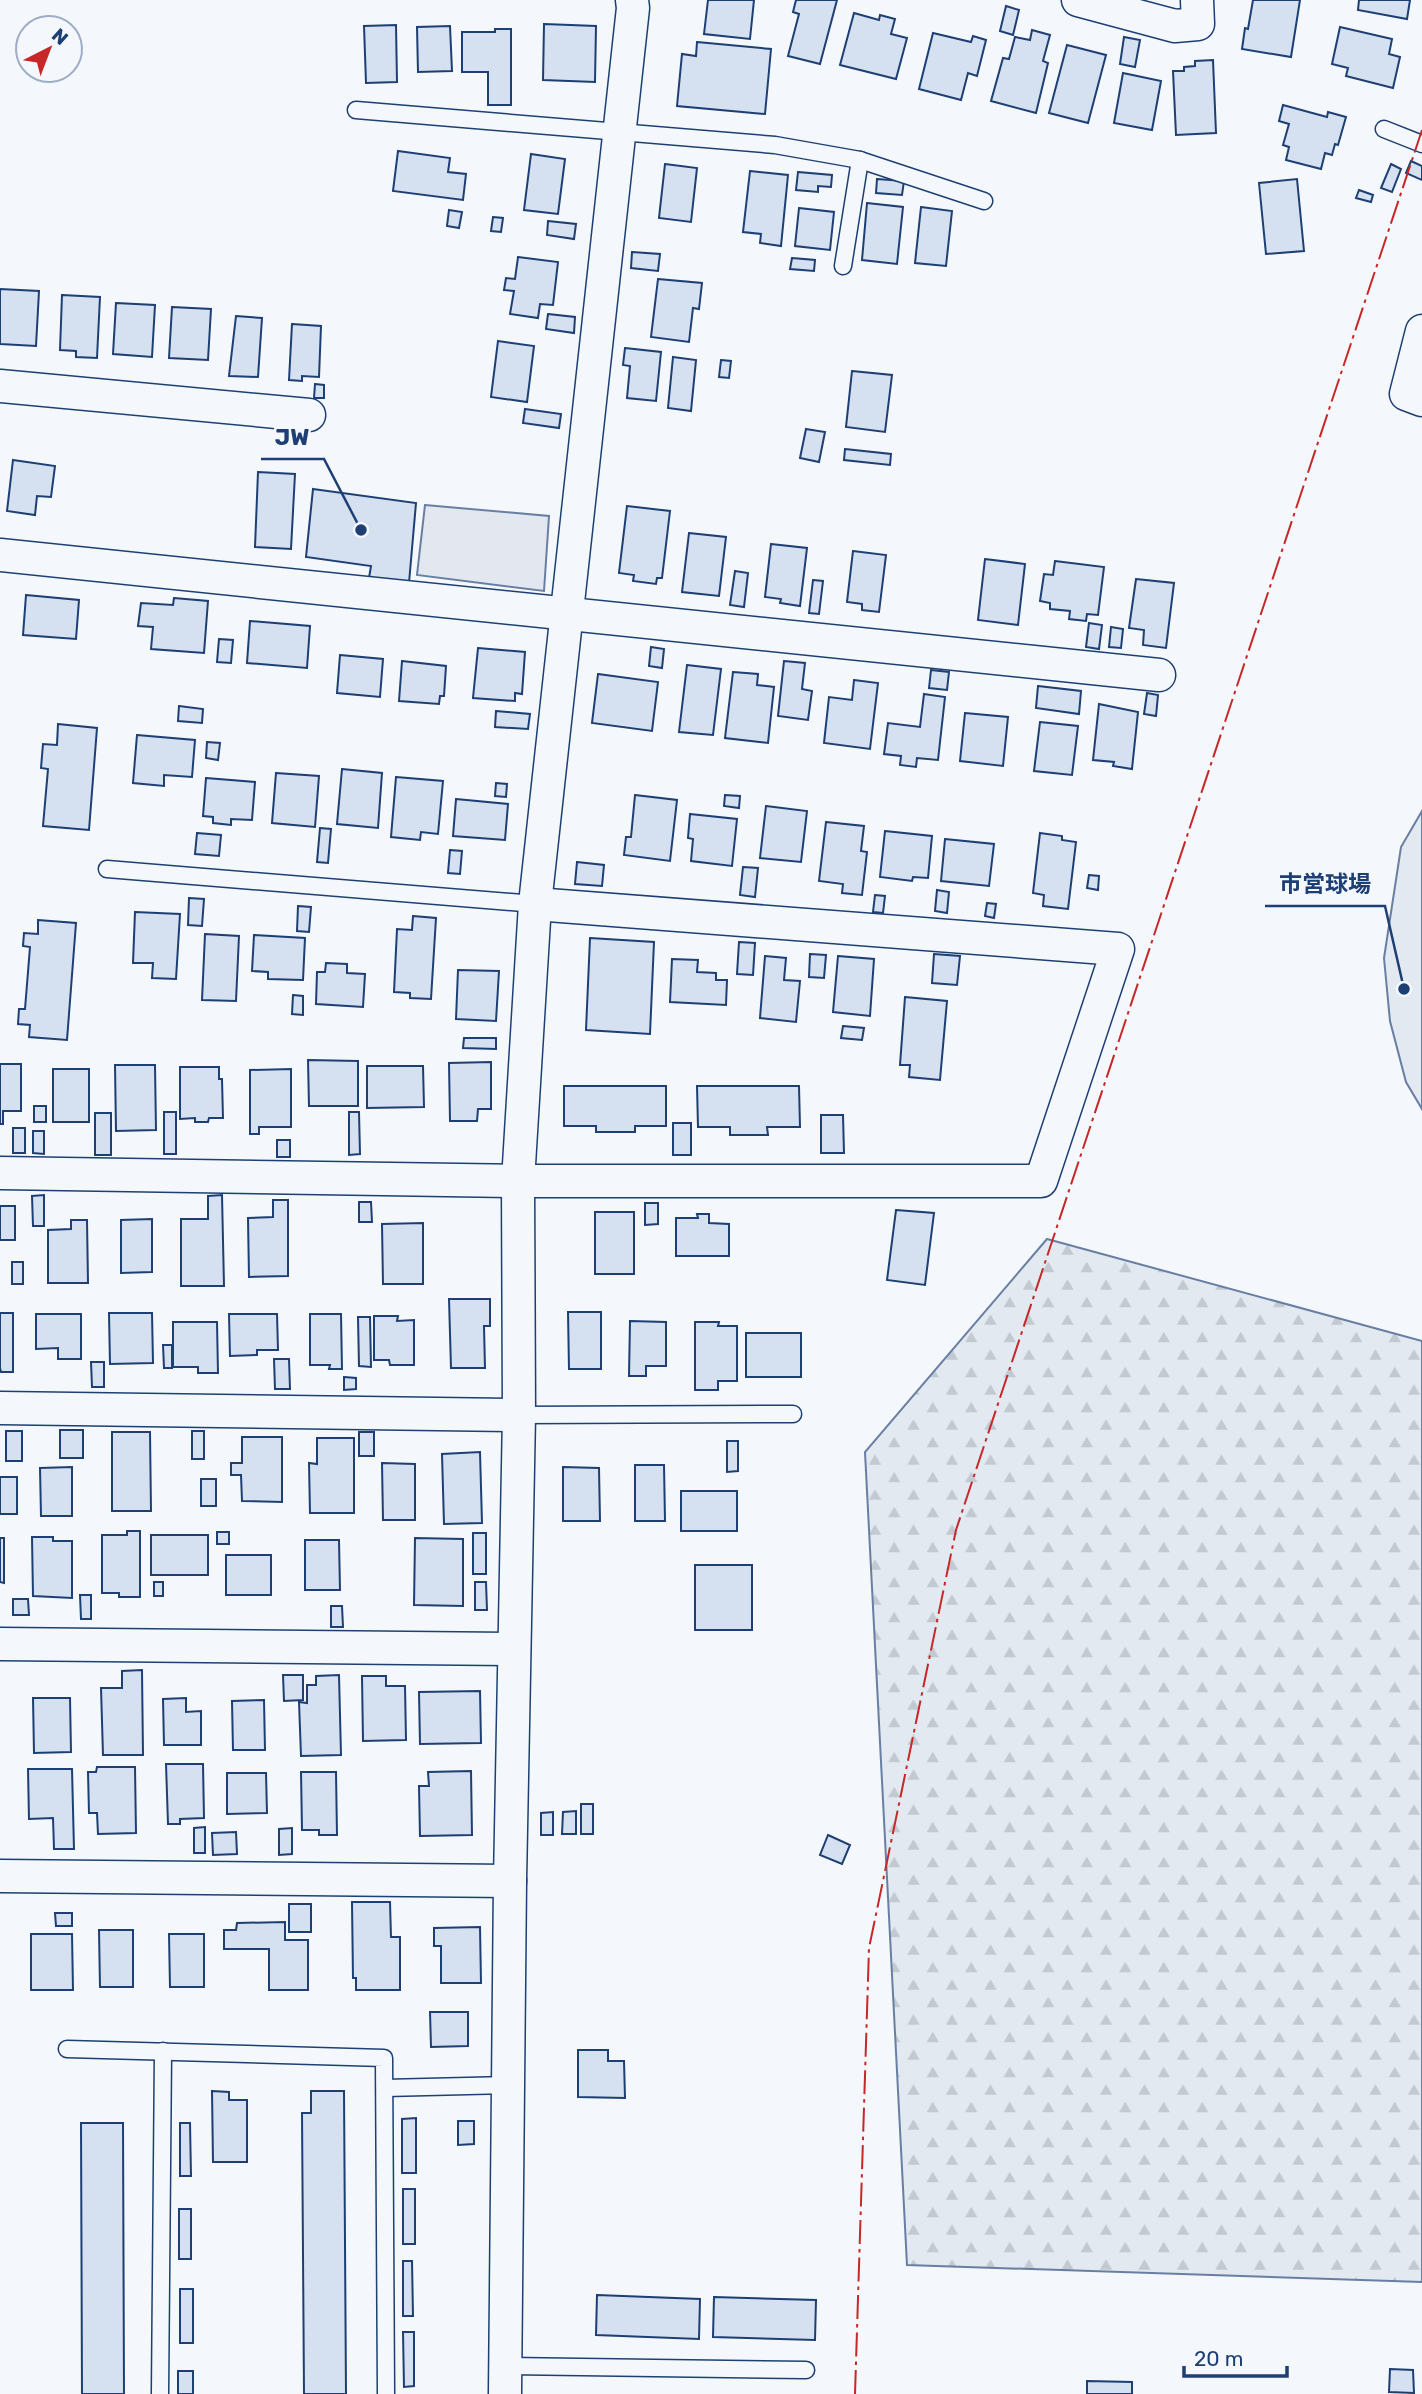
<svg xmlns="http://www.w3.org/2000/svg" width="1422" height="2394" viewBox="0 0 1422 2394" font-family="Rubik,'Noto Sans JP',sans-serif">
<defs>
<pattern id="forest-firs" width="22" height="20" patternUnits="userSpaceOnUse" patternTransform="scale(1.75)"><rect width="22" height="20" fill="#e3e9f0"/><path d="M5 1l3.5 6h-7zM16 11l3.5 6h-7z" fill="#c2c9d1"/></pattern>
</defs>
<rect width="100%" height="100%" fill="#f4f7fb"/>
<path fill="url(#forest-firs)" stroke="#687fa3" stroke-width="2" d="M1047,1239L1422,1341V2282L907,2265L865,1452Z"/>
<path fill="#e3e9f0" stroke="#687fa3" stroke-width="2" d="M1422,811V1109L1406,1082L1390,1021L1384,958L1401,847Z"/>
<path fill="#e3e8f0" stroke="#687fa3" stroke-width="2" d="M425,505L549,516L544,591L417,575Z"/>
<g fill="#d5e0f0" stroke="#1d3f73" stroke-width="2">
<path d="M708,0H754L750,39L704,34Z"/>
<path d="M796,0H837L820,64L788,56L799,14L793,12Z"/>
<path d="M1253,0H1300L1291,57L1242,49L1245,28L1248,29Z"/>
<path d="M1359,0H1410L1407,19L1358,10Z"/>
<path d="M1006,6L1019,10L1013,35L1000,31Z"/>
<path d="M854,13L879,20L880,15L895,19L891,34L907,38L896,79L840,65Z"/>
<path d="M544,24L596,26L595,82L543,80Z"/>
<path d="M396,25L397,82L366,83L364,26Z"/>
<path d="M450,26L452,71L418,72L417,27Z"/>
<path d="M1340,27L1392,39L1389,54L1400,57L1393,88L1346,76L1348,68L1332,64Z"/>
<path d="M495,29H511V105H488V72H462V32H495Z"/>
<path d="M1032,30L1050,35L1043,61L1048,63L1036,113L991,101L1003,58L1009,59L1015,37L1030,40Z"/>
<path d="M933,33L971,42L973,36L986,40L977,76L968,73L961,100L919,89Z"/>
<path d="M1124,37L1140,40L1135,67L1120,64Z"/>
<path d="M697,42L771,49L765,114L677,106L682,54L696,56Z"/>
<path d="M1067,45L1106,55L1088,123L1049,113Z"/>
<path d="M1213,60L1216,133L1176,135L1173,71H1184V67L1195,66V61Z"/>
<path d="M1123,73L1161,81L1152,130L1114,123Z"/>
<path d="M1283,105L1327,117L1328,112L1346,117L1338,145L1335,144L1332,155L1325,153L1321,169L1286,160L1289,147L1283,145L1289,124L1279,121Z"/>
<path d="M398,151L450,158L448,172L466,174L463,200L393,191Z"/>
<path d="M531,154L565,159L558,214L524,210Z"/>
<path d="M1411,161L1422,166V180L1406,173Z"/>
<path d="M665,164L697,168L691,222L659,218Z"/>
<path d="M1391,164L1401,169L1392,192L1381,188Z"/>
<path d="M750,171L788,175L781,246L760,243L761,234L743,232Z"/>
<path d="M798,172L832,175L831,187L818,186V192L796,190Z"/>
<path d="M877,179L904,181L902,195L876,193Z"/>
<path d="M1297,179L1304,251L1266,254L1259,183Z"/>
<path d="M1359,190L1373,195L1371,202L1356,198Z"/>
<path d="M867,203L903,207L897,264L862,260Z"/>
<path d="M921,207L952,211L946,266L915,263Z"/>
<path d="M799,208L834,212L830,250L795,246Z"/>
<path d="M449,210L462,212L459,228L447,226Z"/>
<path d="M493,217L503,218L501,232L491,231Z"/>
<path d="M548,221L576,224L574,239L547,235Z"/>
<path d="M632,252L660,254L658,271L631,268Z"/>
<path d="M518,257L558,262L553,305L540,304L538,318L510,314L514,291L504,290L506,278L515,279Z"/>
<path d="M792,258L815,260L814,271L790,269Z"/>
<path d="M658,279L702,283L699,309L693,308L689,342L651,337Z"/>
<path d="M0,289L39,291L36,346L0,344Z"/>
<path d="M62,295L100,297L97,358L76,357V351L60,350Z"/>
<path d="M116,303L155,305L152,357L113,354Z"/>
<path d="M172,307L211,309L208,360L169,358Z"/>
<path d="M548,314L575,317L574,333L546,329Z"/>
<path d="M236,316L262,318L258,377L229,376Z"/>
<path d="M292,324L321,326L319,377L302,376V381L289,380Z"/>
<path d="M498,341L534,346L527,402L491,397Z"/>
<path d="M625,348L661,352L656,401L627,398L630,366L623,365Z"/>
<path d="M673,357L696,360L691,411L668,408Z"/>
<path d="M721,360L731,361L729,378L719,377Z"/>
<path d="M852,371L892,375L885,432L846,427Z"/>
<path d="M315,384L324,385V398H314Z"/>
<path d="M525,409L561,414L559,428L523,423Z"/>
<path d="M806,429L825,432L819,462L800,458Z"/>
<path d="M845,449L891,454L890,465L844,460Z"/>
<path d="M13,460L55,466L51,497L37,496L35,515L7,511Z"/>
<path d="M258,472L295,474L291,549L255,547Z"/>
<path d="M313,489L416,503L409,583L369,578L371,566L306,557Z"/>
<path d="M627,506L670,511L662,578H657L656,584L633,581L634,575L619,573Z"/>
<path d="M689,533L726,537L719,596L682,592Z"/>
<path d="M771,544L807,548L800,606L780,603L781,599L765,597Z"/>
<path d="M853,551L886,555L879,612L862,610V604L847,602Z"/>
<path d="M985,559L1025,564L1018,625L978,620Z"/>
<path d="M1055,561L1104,567L1098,615L1087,614L1086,621L1069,619L1070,611L1050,609V603L1040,601L1044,574L1053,575Z"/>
<path d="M735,571L748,573L744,607L730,605Z"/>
<path d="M1136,579L1174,583L1166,648L1143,645L1144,630L1129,628Z"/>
<path d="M813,580L823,581L819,614L809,613Z"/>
<path d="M26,595L79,600L76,639L23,635Z"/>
<path d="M174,598L208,601L204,653L151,649L153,627L138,626L141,603L173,605Z"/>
<path d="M250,621L310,626L307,668L247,663Z"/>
<path d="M1089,623L1102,625L1099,649L1086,647Z"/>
<path d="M1111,627L1123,629L1121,648L1109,647Z"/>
<path d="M219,639L233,640L231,663L217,662Z"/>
<path d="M651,647L664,649L662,668L649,666Z"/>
<path d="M478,648L525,652L522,694L515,693V701L473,698Z"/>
<path d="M340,655L383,659L380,697L337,693Z"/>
<path d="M402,661L446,666L444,696H440L439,704L399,701Z"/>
<path d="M784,661L805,663L802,689L812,691L808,720L778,716Z"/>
<path d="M687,665L721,669L713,735L679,732Z"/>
<path d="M931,670L949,672L947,690L929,688Z"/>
<path d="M733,672L758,674L757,685L774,687L768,743L725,738Z"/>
<path d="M598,674L658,682L652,731L592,723Z"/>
<path d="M854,680L878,683L870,749L824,743L829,697L852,700Z"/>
<path d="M1038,686L1081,691L1079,714L1036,708Z"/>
<path d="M1147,693L1158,695L1156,716L1144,714Z"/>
<path d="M924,694L945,697L938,760L917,758L916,767L900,765L901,756L884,754L888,723L920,727Z"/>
<path d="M1099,704L1138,712L1132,769L1113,766L1114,762L1093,760Z"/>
<path d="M179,706L203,709L202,723L178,721Z"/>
<path d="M496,711L530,714L528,729L495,727Z"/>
<path d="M965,713L1008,717L1003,766L960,761Z"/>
<path d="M1040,722L1078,726L1072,775L1034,771Z"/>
<path d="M58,724L97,728L89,830L43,826L48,769L41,768L43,744L57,745Z"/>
<path d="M137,735L195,740L192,777L164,775V786L133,783Z"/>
<path d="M207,742L220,743L218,760L206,758Z"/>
<path d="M342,769L382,773L378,828L337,824Z"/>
<path d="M276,773L319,776L315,827L272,823Z"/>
<path d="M396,777L443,781L438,834L421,832L420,840L391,837Z"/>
<path d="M206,778L255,782L252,820L231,819V825L213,823V817L203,816Z"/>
<path d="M496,783L507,784L506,797L495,796Z"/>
<path d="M635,795L677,800L670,861L624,855L626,837H631Z"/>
<path d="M725,795L740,796L739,808L724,806Z"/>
<path d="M456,799L508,804L505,840L453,836Z"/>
<path d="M766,806L807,811L801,862L760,858Z"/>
<path d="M690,814L737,819L732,866L691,861L693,839L688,838Z"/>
<path d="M826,822L864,826L861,851L867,852L862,895L842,893L843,884L819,881Z"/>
<path d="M320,828L331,829L328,863L317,862Z"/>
<path d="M885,831L932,836L928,878L913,877L912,881L880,877Z"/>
<path d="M197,833L221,835L219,856L195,854Z"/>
<path d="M1040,833L1062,836V840L1076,842L1068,909L1043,906L1044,895L1033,893Z"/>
<path d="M945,839L994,844L989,886L941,881Z"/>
<path d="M450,850L462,851L460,874L448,873Z"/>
<path d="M577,862L604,865L602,886L575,884Z"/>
<path d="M743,867L758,868L755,897L740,895Z"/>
<path d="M1089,875L1099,876L1098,890L1087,888Z"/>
<path d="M937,890L949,892L947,913L935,911Z"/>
<path d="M875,895L885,896L883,913L873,912Z"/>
<path d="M189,898L204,899L202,926L188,925Z"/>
<path d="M987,903L996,904L994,918L985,916Z"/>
<path d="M298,906L311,907L309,932L297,931Z"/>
<path d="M135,912L180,914L176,979L152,978L153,963H133Z"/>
<path d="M413,916L436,918L431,999L410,998V993L394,992L397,929L412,930Z"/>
<path d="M38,920L76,923L67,1040L29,1037L30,1025L18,1024L19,1009H25L30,947L23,946L24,933L38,934Z"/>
<path d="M205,934L239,936L236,1001L202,1000Z"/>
<path d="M254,935L305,938L303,980L268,979V972L252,971Z"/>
<path d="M590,938L654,942L650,1034L586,1030Z"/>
<path d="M739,942L755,943L753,975L737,974Z"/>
<path d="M810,954L826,955L824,978L809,977Z"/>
<path d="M934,954L960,956L957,985L932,983Z"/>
<path d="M765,956L786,958L784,980L800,981L796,1022L760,1018Z"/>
<path d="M838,956L874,959L870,1016L833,1012Z"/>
<path d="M672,959L698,960L697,972L716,973V980H727L726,1005L670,1002Z"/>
<path d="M326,963L347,964V973L365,974L363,1007L316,1004L317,972H325Z"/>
<path d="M458,970L499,971L496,1021L456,1019Z"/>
<path d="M293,995L303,996V1015L292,1014Z"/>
<path d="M905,997L947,1001L940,1080L909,1077L910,1065H900Z"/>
<path d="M843,1026L864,1028L862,1040L841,1038Z"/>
<path d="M464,1038H496V1049L463,1048Z"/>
<path d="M308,1060L358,1061V1106H309Z"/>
<path d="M491,1062V1109H478L477,1121H450L449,1063Z"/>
<path d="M0,1064H21V1111H3V1124H0Z"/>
<path d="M115,1065H155L156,1130L116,1131Z"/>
<path d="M367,1066H423L424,1107L367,1108Z"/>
<path d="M180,1067H219V1079H222L223,1118H209L208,1122H195V1118L180,1119Z"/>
<rect x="53" y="1069" width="36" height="53"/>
<path d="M291,1069V1127H259V1134H250V1070Z"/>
<path d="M564,1086H666V1126H635V1132H596V1126H564Z"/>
<path d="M697,1086H799L800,1127H767L768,1135H730V1127H698Z"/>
<rect x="34" y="1106" width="12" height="16"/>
<rect x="164" y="1112" width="12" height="42"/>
<path d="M349,1112H359L360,1154L349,1155Z"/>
<rect x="95" y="1113" width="16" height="42"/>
<path d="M821,1115H843L844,1153H821Z"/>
<rect x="673" y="1123" width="18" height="32"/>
<rect x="13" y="1128" width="12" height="25"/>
<path d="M33,1131H44V1154L33,1153Z"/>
<rect x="277" y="1140" width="13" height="17"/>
<path d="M44,1195V1226H33L32,1196Z"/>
<path d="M222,1195L224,1286H181V1219H208V1196Z"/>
<path d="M273,1200H288V1276L249,1277L248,1218L273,1217Z"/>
<path d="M359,1202H371L372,1222H359Z"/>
<path d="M645,1203H658V1224L645,1225Z"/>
<rect x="0" y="1206" width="15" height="34"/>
<path d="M896,1210L934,1213L925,1285L887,1280Z"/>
<rect x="595" y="1212" width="39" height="62"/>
<path d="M697,1214H709V1223L729,1224V1256H676V1218H698Z"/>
<path d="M152,1219V1272L121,1273V1220Z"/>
<path d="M71,1220H87L88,1283H48V1230L71,1229Z"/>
<path d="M423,1223V1284H383L382,1224Z"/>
<rect x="12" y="1262" width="11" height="22"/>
<path d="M449,1299H490V1326H484L485,1368H451Z"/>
<path d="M568,1312H601V1369H569Z"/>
<path d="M0,1313H13V1372H1L0,1368Z"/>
<path d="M109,1313H152L153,1363L110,1364Z"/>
<path d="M36,1314H81V1359H58V1348L36,1349Z"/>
<path d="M229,1314H277L278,1350H257V1355L230,1356Z"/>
<path d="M310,1314H341L342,1369H329L330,1365H310Z"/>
<path d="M374,1316H398L397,1321L414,1320V1365H390L389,1360H374Z"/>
<path d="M358,1317H370L371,1367L359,1366Z"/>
<path d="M630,1321L666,1322V1366H646V1376H629Z"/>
<path d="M173,1322H217L218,1373H198V1367H173Z"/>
<path d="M695,1322H719L718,1326H737V1381H718V1390H695Z"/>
<rect x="746" y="1333" width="55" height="44"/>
<path d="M163,1345H172V1368H164Z"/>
<path d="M274,1359H289L290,1389H275Z"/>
<path d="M91,1362H104V1387H92Z"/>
<path d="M344,1377L356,1378V1389L344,1390Z"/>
<rect x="60" y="1430" width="23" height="28"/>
<rect x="6" y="1431" width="16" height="30"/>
<rect x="192" y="1431" width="12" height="28"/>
<path d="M112,1432H150L151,1511H112Z"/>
<rect x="359" y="1432" width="15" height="24"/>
<path d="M242,1437H282V1502L242,1501L241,1475H231V1463H242Z"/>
<path d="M317,1438H354V1513H310L309,1463L317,1464Z"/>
<path d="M727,1441H738V1471L727,1472Z"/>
<path d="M480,1452L482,1523L444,1524L442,1454Z"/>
<path d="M382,1463L415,1464V1520H383Z"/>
<path d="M635,1465H664L665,1521H635Z"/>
<path d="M72,1467V1516H41L40,1468Z"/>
<path d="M563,1467L599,1468L600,1521H563Z"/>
<rect x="0" y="1477" width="17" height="37"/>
<rect x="201" y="1479" width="15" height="27"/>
<rect x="681" y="1491" width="56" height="40"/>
<path d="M127,1531H140V1597H119V1593H102V1535H127Z"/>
<rect x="217" y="1532" width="12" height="12"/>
<rect x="473" y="1533" width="13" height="41"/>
<rect x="151" y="1535" width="57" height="40"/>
<path d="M32,1537H53V1541H72V1598L33,1596Z"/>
<path d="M0,1538H4V1583L0,1582Z"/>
<path d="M415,1538L463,1539V1606L414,1605Z"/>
<path d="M305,1540H339L340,1590H305Z"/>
<rect x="226" y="1555" width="45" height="40"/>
<rect x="695" y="1565" width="57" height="65"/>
<rect x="154" y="1582" width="9" height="14"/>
<path d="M475,1582H486L487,1610H475Z"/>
<path d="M80,1595H91V1619H81Z"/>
<path d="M13,1599H28L29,1615H13Z"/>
<path d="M331,1606H342L343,1627H331Z"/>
<path d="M142,1670L143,1755H103L101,1688H122V1671Z"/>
<path d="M283,1675H303V1700L284,1701Z"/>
<path d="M339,1675L341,1755L301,1756L299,1702L307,1703V1685H316V1676Z"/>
<path d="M362,1676H386V1686H405L406,1740L363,1741Z"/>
<path d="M480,1691L481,1743L420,1744L419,1692Z"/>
<path d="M33,1698H70L71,1752L34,1753Z"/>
<path d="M186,1698V1712L201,1711V1745H164L163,1699Z"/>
<path d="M264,1700L265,1750H233L232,1701Z"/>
<path d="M166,1764H203L204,1818L180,1819V1824H168Z"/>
<path d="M97,1767H135L136,1833L98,1834L97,1813H89L88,1772H96Z"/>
<path d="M28,1769H72L74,1849H54L53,1818L29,1819Z"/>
<path d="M471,1771L472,1835L420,1836L419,1786H429L428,1772Z"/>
<path d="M301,1772H336L337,1835H319V1830H302Z"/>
<path d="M227,1773H266L267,1813L227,1814Z"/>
<rect x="581" y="1804" width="12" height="30"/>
<path d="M576,1811V1834H562L563,1812Z"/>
<path d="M553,1812V1835H541V1813Z"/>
<path d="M205,1827V1853H194V1828Z"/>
<path d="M292,1828V1854L279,1855V1829Z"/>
<path d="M236,1832L237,1854L213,1855L212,1833Z"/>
<path d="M828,1835L850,1845L842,1864L820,1855Z"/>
<path d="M352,1902H390L391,1937H400V1990H356V1978H353Z"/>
<rect x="289" y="1904" width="22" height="28"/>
<path d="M55,1913H72V1926H56Z"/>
<path d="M285,1922V1940H308V1990H269V1949H224V1930H236L237,1923Z"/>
<path d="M480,1927L481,1983H441V1946H434V1928Z"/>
<path d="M99,1930H133V1987H100Z"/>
<path d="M31,1934H72L73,1990H31Z"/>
<path d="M169,1934H204V1987H170Z"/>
<path d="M430,2012H468V2046L431,2047Z"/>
<path d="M578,2050H608V2061H624L625,2098L578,2097Z"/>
<path d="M212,2091L229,2092V2100H247V2162H213Z"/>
<path d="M311,2091H344L346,2394H304L302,2113H311Z"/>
<path d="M416,2118V2173H402V2119Z"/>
<path d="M458,2121H474V2144L458,2145Z"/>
<path d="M81,2123H123L124,2394H82Z"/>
<path d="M180,2123H190L191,2176H180Z"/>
<rect x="403" y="2189" width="12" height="55"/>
<rect x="179" y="2209" width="12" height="50"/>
<path d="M403,2261H412L413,2316H403Z"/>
<rect x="180" y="2289" width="13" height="54"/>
<path d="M597,2295L700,2299L699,2339L596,2335Z"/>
<path d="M714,2297L816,2300L815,2340L713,2337Z"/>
<path d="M403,2332H414V2386L404,2387Z"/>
<path d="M1390,2369L1413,2370L1414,2393L1389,2392Z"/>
<rect x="178" y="2371" width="15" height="23"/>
<path d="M1087,2381L1132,2382V2394H1087Z"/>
</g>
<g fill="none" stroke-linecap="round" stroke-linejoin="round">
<defs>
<g id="service">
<path d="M356,110L775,145L860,160L984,201"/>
<path d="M1384,129L1422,144"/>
<path d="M843,266L860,160"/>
<path d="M107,869L535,904"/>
<path d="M519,1415L793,1414"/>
<path d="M67,2049L384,2058L386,2394"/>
<path d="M385,2088L509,2085"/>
<path d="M506,2366L806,2370"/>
<path d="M160,2394L163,2051"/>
</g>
<g id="minor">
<path d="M1078,0L1175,26L1198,24L1197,0"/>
<path d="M1422,331L1406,394L1422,400"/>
<path d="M0,386L309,415"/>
<path d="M0,555L1159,675"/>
<path d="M0,1173L518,1181H1041L1118,949L535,904"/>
<path d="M0,1408L519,1415"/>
<path d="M0,1644L514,1649"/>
<path d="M0,1876L510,1881"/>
<path d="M505,2394L510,1881L519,1415L518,1181L535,904L633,8L632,0"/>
</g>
</defs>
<use href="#service" stroke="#1d3f73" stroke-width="19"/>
<use href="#minor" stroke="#1d3f73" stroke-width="35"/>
<use href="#service" stroke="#f4f7fb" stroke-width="16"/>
<use href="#minor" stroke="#f4f7fb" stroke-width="32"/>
<path stroke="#c62828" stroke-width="2" stroke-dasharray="24 5 3.5 5" stroke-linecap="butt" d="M855,2394L869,1948L956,1530L1422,130"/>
</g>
<path fill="none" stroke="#1d3f73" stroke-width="2.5" d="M361 530L324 459H261M1404 989L1385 906H1265"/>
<g fill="#1d3f73" stroke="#f4f7fb" stroke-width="2.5">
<circle cx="361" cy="530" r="7"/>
<circle cx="1404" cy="989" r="7"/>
</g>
<g font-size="23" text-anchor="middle" font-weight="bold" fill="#1d3f73" stroke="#f4f7fb" stroke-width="5" stroke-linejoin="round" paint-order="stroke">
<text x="292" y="445">JW</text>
<text x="1325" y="892">市営球場</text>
</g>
<g transform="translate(49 49) rotate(42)"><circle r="33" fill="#f4f7fb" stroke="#9eadc5" stroke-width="2"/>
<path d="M0-5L12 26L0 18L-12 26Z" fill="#c62828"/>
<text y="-10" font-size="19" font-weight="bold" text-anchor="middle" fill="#1d3f73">N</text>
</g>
<path d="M1184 2366v10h103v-10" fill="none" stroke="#1d3f73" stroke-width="3.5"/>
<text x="1194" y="2366" font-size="21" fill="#1d3f73" stroke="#f4f7fb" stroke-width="5" paint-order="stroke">20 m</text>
</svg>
